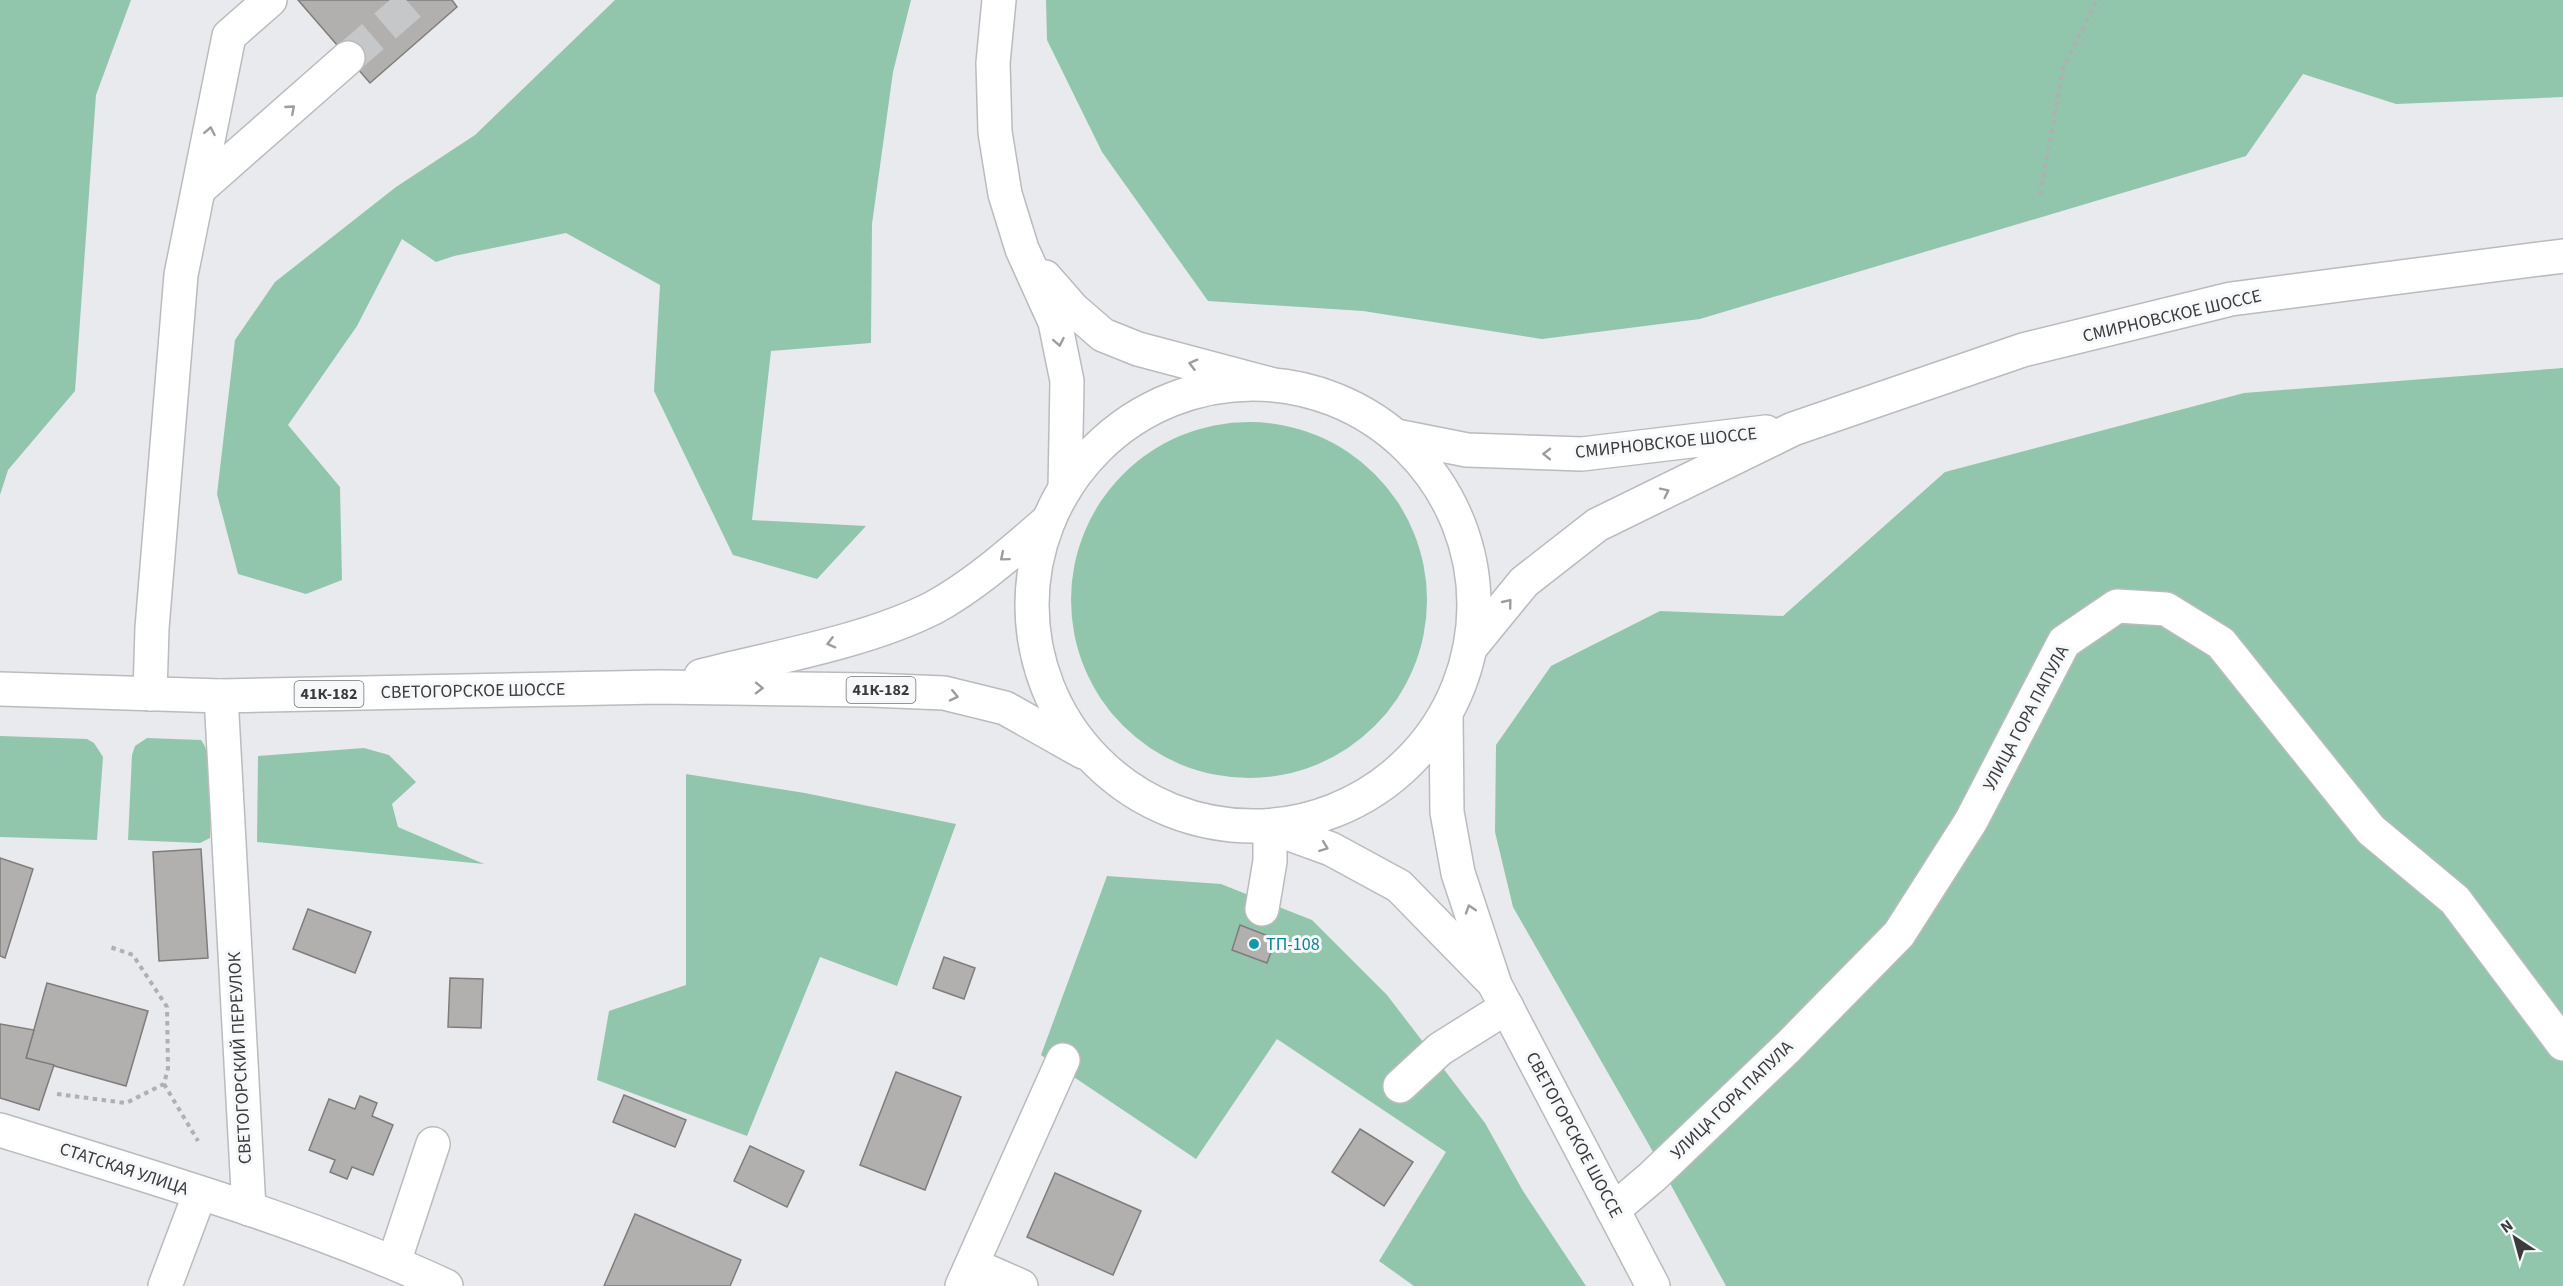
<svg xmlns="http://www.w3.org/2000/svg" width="2563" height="1286" viewBox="0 0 2563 1286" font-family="'Source Sans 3',sans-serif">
<rect width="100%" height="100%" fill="#e9eaed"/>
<g fill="#91c6ad">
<path d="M0,0H131L96,95L75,391L8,470L0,495Z"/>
<path d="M615,0H911L893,72L872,224L871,343L771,351L752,520L866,526L817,579L733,555L654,391L660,285L566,233L454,256L436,262L402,239L357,326L288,425L340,487L342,580L306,594L238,574L217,494L235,340L275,282L396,187L475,135Z"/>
<path d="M1046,0H2563V97L2396,104L2303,74L2246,156L1700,319L1542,339L1363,311L1208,301L1102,152L1047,40Z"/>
<path d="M2563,368V1286H1726L1648,1143L1513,907L1495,832L1496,745L1551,666L1660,611L1783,616L1945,472L2244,393Z"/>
<circle cx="1249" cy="600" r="178"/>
<path d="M0,736L87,739L94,743L103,757L97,840L0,837Z"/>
<path d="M147,738L201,740C216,758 210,813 210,838L200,843L128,840L132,755L135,746Z"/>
<path d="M364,748L389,755L416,782L392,804L398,827L484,864L257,842L258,756Z"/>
<path d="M686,774L805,793L956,824L897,986L820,957L747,1136L597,1080L609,1011L686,985Z"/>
<path d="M1107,876L1221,884L1312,920L1387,995L1485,1123L1523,1191L1586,1286H1414L1379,1261L1446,1152L1277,1039L1196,1159L1041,1055Z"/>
</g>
<g fill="#b2b0af" stroke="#7f7d7c" stroke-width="1.5">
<path d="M298,0H452L457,7L370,83Z"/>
<path d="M201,849L208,958L159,961L153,852Z"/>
<path d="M0,858L33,869L5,958L0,956Z"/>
<path d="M308,909L371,932L355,973L293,949Z"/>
<path d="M1240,925L1276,939L1267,963L1232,950Z"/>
<path d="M944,957L975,968L964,999L933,988Z"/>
<path d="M450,978L483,979L481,1028L448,1027Z"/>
<path d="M47,983L148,1011L126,1086L26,1058Z"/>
<path d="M0,1024L34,1030L26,1058L54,1065L39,1110L0,1098Z"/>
<path d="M896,1072L961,1097L925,1190L860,1165Z"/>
<path d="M624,1095L686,1120L675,1147L613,1122Z"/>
<path d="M360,1096L377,1103L372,1116L393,1125L373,1175L352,1167L347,1179L330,1172L335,1160L309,1150L329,1099L355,1109Z"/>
<path d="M1360,1129L1413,1162L1384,1206L1332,1172Z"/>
<path d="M750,1146L804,1171L787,1207L734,1181Z"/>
<path d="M1055,1173L1141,1211L1113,1275L1027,1237Z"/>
<path d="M635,1214L741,1260L730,1286H604Z"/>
</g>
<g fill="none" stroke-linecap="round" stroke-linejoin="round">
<path stroke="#c6c7c9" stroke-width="33" stroke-dasharray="33 16" stroke-linecap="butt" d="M348,58L415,0"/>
<defs>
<g id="minor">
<path d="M999,0L993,63L995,132L1005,194L1022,249L1055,322L1067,381L1065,489"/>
<path d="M199,189L348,58"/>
<path d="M1045,277L1073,309L1103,335L1138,349L1270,384"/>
<path d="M150,694L152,628L181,275L229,36L270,0"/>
<path d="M221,696L249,1209"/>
<path d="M1262,909L1270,861V827"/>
<path d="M1400,1086L1440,1049L1507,1007"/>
<path d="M0,1130C150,1177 303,1220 446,1286"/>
<path d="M1613,1210L1652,1177L1788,1047L1899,934L1971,821L2064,642L2117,606L2166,609L2221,643L2371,830L2455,900L2563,1044"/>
<path d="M394,1262L433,1144"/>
<path d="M973,1265L1021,1286"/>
<path d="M165,1286L200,1193"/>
<path d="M962,1286L1063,1060"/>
</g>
<g id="major">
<circle cx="1253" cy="605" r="221"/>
<path d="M1396,436L1467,450L1582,454L1766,432"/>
<path d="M1470,648L1524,582L1597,525L1793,429L2023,350L2231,299L2563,256"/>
<path d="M701,676C775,657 865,642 933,608C975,585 1013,551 1049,520"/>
<path d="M0,689L221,696L659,687L870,690L944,693L1005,708L1083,752"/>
<path d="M1446,714L1447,812L1458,873L1495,985L1653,1286"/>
<path d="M1273,828L1331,849L1399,886L1490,979"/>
</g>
</defs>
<use href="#minor" stroke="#babbbd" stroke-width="36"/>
<use href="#major" stroke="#babbbd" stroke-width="36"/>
<g stroke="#afb0b2" stroke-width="4" stroke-dasharray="4.5 4.5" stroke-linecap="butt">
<path d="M2040,195L2063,68L2097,0"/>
<path d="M164,1084L198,1141"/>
<path d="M57,1094L126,1103L164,1084L168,1068L167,1007L133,955L110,947"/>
</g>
<use href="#minor" stroke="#fff" stroke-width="33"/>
<use href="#major" stroke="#fff" stroke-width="33"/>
</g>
<defs><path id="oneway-chevron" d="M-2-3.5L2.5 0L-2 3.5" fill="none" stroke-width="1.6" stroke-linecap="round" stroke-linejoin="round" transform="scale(1.5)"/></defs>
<g stroke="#9c9d9d">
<use href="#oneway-chevron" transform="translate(291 109) rotate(-41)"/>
<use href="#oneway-chevron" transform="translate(210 131) rotate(-79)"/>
<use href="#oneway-chevron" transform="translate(1059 342) rotate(79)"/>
<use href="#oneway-chevron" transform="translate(1193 364) rotate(-165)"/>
<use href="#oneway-chevron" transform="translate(1547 454) rotate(-179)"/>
<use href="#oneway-chevron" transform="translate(1665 492) rotate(-26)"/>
<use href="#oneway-chevron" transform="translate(1004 557) rotate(140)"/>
<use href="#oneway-chevron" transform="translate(1508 603) rotate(-51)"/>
<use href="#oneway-chevron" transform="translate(831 643) rotate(166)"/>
<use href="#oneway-chevron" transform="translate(759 688) rotate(1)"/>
<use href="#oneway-chevron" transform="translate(954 696) rotate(13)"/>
<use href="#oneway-chevron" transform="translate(1324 847) rotate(21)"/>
<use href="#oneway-chevron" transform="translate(1470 909) rotate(-108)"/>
</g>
<circle fill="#0f9aa8" stroke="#f6f8fa" stroke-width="2" cx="1254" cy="944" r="6"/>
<g text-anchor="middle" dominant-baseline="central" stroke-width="6" stroke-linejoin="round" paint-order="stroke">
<g fill="#f6f8fa" stroke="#727474" stroke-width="1.5">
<rect x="846.5" y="677" width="69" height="26" rx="4.5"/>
<rect x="294.5" y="681" width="69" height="26" rx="4.5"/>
</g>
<g font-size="16" font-weight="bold" fill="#3a3b3b">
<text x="881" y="690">41К-182</text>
<text x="329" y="694">41К-182</text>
</g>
<g font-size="18" fill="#3a3b3b" stroke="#f6f8fa">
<text transform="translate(2172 316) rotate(-13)">СМИРНОВСКОЕ ШОССЕ</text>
<text transform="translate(1666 443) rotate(-6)">СМИРНОВСКОЕ ШОССЕ</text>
<text transform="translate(473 691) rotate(-1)">СВЕТОГОРСКОЕ ШОССЕ</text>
<text transform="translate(2026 718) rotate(-62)">УЛИЦА ГОРА ПАПУЛА</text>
<text transform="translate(240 1058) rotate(-93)">СВЕТОГОРСКИЙ ПЕРЕУЛОК</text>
<text transform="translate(1732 1100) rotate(-44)">УЛИЦА ГОРА ПАПУЛА</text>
<text transform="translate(1574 1135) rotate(62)">СВЕТОГОРСКОЕ ШОССЕ</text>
<text transform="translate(124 1169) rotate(18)">СТАТСКАЯ УЛИЦА</text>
</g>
<g font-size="18" fill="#0d838f" stroke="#f6f8fa" text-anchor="start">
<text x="1266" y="944">ТП-108</text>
</g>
</g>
<g transform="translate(2515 1238) rotate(324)" stroke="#f6f8fa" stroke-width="4.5" paint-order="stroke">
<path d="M0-4.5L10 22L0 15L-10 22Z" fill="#3a3b3b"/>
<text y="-9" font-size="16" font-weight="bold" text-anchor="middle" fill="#3a3b3b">N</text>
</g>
</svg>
